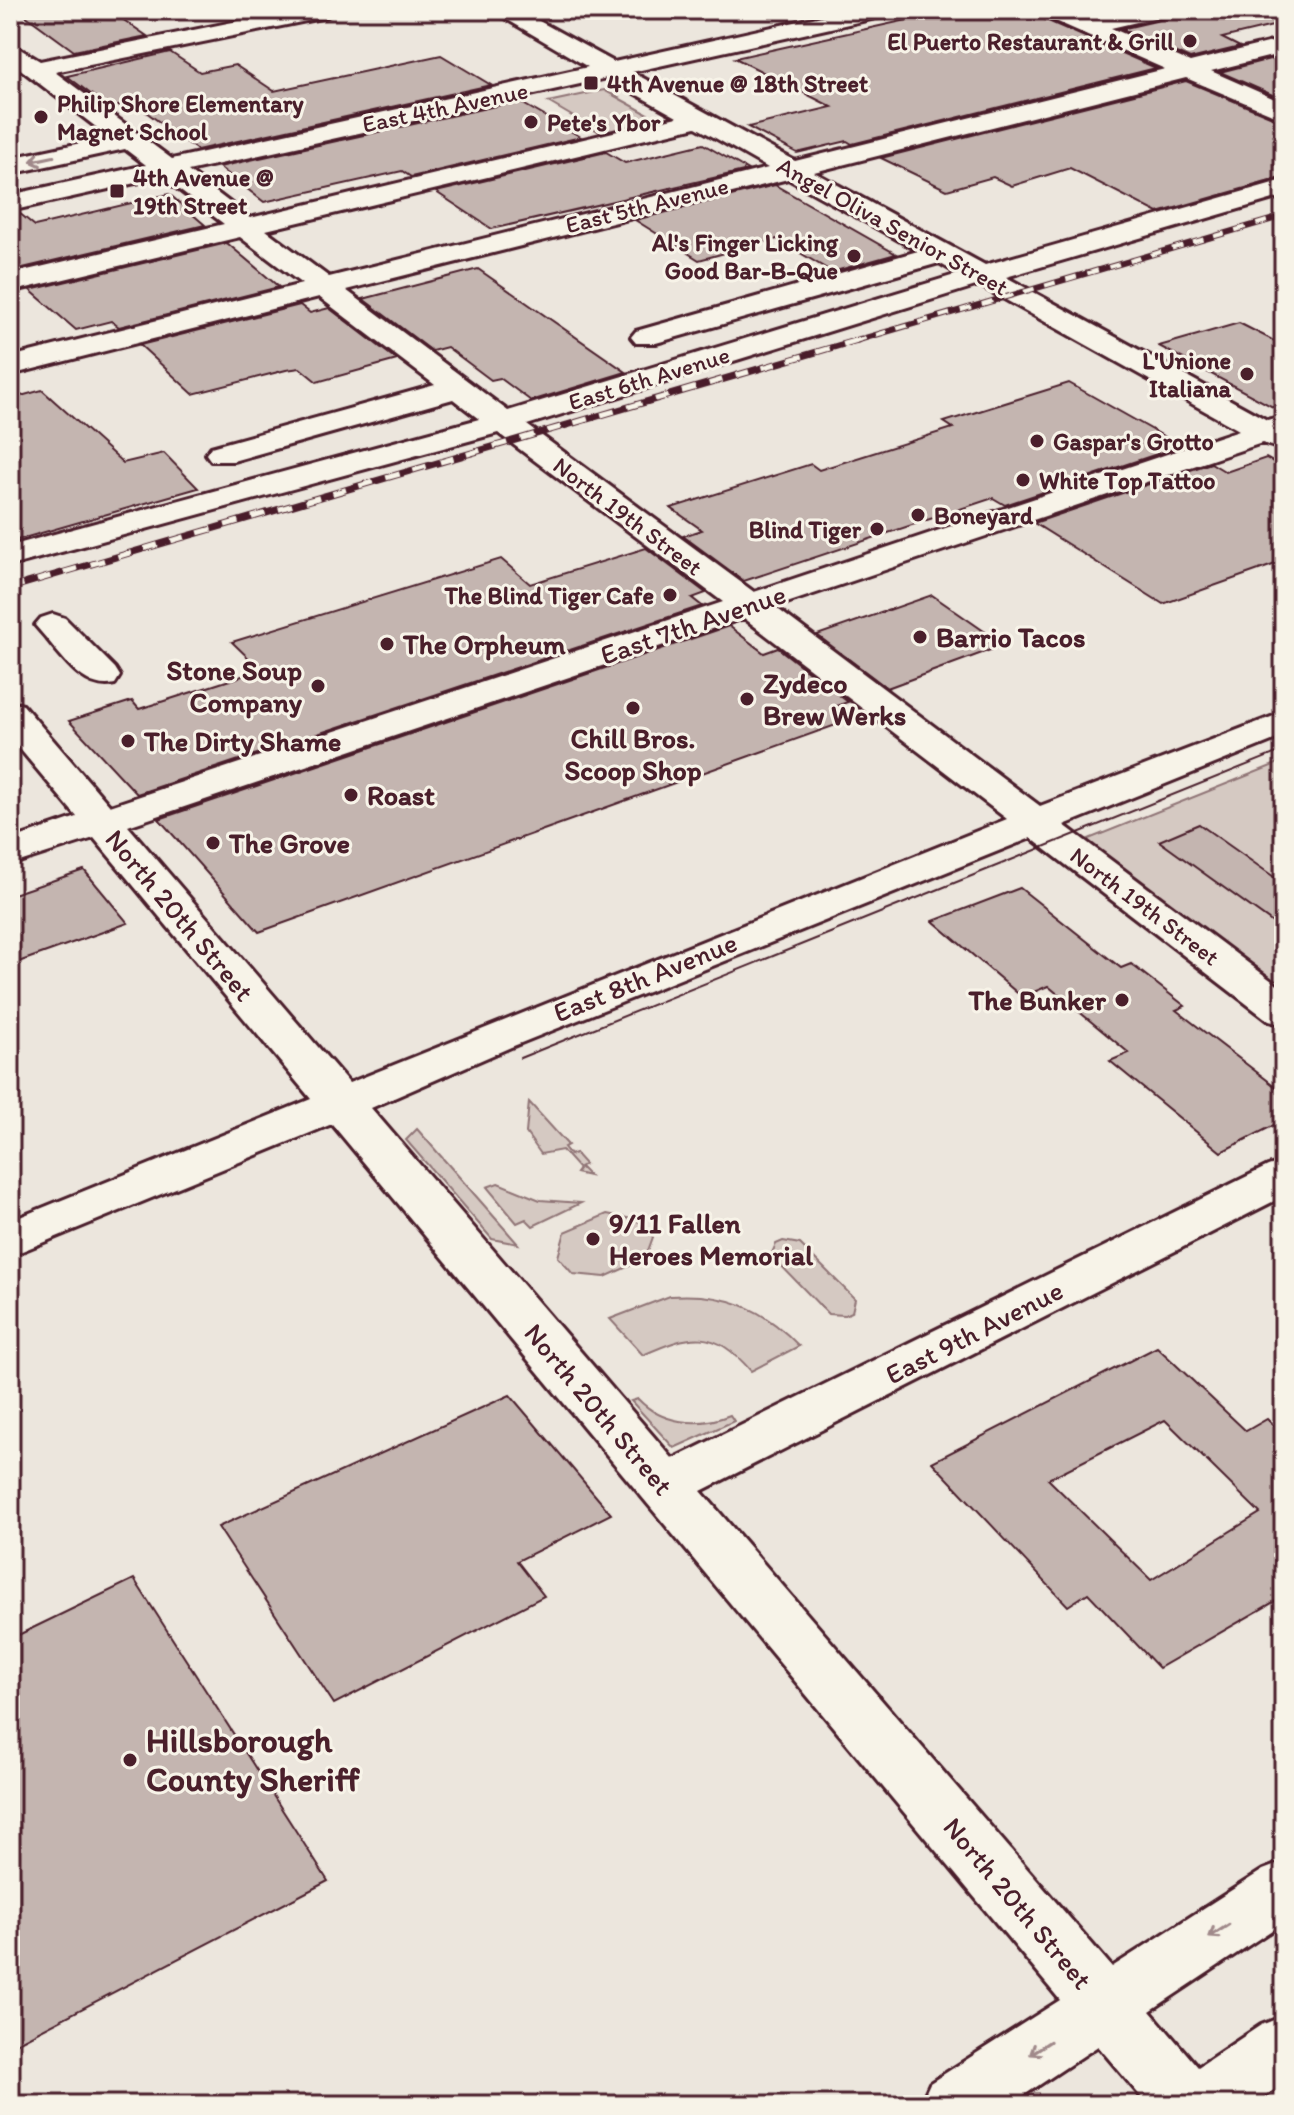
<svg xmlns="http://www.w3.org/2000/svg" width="1294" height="2115" viewBox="0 0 1294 2115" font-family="Itim,sans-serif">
<rect width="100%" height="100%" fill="#ece6dd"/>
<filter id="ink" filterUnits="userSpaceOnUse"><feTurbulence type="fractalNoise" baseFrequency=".0125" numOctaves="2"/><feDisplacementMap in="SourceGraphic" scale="16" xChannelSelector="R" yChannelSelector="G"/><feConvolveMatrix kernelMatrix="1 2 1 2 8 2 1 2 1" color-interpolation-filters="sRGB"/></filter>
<g filter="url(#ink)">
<g fill="#d5c9c2" stroke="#907476" stroke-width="2">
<path d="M604,90L662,122L606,136L548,102Z"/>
<path d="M1284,761V1003L1076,844Z"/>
<path d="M529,1102L568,1145L564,1147L570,1155L575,1153L585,1164L580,1167L589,1176L576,1173L579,1169L562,1150L541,1154L526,1133Z"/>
<path d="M417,1129L518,1244L492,1239L406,1140Z"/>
<path d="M498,1183L540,1200L581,1203L533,1226L526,1219L517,1223L487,1187Z"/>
<path d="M607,1214L637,1220L653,1237L645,1259L605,1277L573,1274L558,1257L565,1232Z"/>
<path d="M783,1241L800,1244L855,1299L852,1312L845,1315L828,1314L771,1255L776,1244Z"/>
<path d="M670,1296C724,1292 762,1307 799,1346L751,1371C714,1328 692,1333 643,1355L610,1319Z"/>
<path d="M638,1399C662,1424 698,1428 730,1415L734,1421L674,1448L631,1401Z"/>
</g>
<g fill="#c4b5b0" stroke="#4a1f2b" stroke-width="2" fill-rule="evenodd">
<path d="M18,10H109L147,36L74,51Z"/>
<path d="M952,10H1036L1041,18L1156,68L852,144L847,141L797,153L748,127L832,107L735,58Z"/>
<path d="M1173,10H1275L1277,25L1222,38L1240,47L1190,59L1121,29L1168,18Z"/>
<path d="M170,52L200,72L235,65L274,91L441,55L491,85L197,150L134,103L109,108L67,76Z"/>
<path d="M1270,59L1284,65V100L1220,72Z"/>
<path d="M1186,81L1284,122V177L1158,213L1070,168L1012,186L993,177L947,190L881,158Z"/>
<path d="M518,101L581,137L411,177L402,171L264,202L219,167Z"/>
<path d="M703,144L748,170L492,229L436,192L606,152L625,163Z"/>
<path d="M775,185L896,254L832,272L777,239L699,260L635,220Z"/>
<path d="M169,194L205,225L10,271V214L18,212L35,226Z"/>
<path d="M227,243L279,287L119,327L111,321L76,330L30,290Z"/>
<path d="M478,269L626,372L531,401L500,378L491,380L447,347L432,351L363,299Z"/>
<path d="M300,305L310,313L329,308L397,360L317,382L300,368L286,370L193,394L140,345Z"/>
<path d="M1239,323L1284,346V413L1159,346Z"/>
<path d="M1069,383L1181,446L1005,505L993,498L744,581L683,536L702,530L671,508L811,464L819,470L953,428L944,422Z"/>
<path d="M42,390L123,463L164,453L198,488L10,542V399Z"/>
<path d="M1266,458L1284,468V561L1163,604L1034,523L1211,463L1226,472Z"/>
<path d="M646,548L706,593L692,598L702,606L137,794L69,721L132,701L139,709L261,670L232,642L501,559L530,584Z"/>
<path d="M932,595L1004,645L887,688L817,635Z"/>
<path d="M729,626L764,653L778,648L848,702L833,707L850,720L259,932L159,819Z"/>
<path d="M1199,824L1284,884V931L1159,841Z"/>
<path d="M84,870L128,923L10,965V895Z"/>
<path d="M1020,888L1121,968L1131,964L1185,1006L1176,1010L1284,1093V1120L1221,1152L1110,1061L1129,1053L1048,986L1022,997L933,921Z"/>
<path d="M1157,1347L1246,1431L1267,1419L1284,1435V1596L1159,1668L1088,1593L1068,1606L932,1462ZM1165,1420L1260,1513L1151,1580L1048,1479Z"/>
<path d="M510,1395L611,1514L517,1561L544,1596L334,1704L218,1527Z"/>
<path d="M134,1579L328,1881L10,2046V1639Z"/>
</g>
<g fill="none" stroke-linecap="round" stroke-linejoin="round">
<defs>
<g id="minor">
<path d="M292,10H337L326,17L55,72L172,159L588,67L491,10H519L614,62L849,10H891L880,17L632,72L795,161L1165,69L1042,15L1039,10H1069L1089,19L1128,10H1170L1167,15L1111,28L1190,62L1284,39V53L1211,71L1284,103V119L1186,78L814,172L985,265L1284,180V196L1006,277L1267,420L1284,416V450L1262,443L775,607L1040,806L1284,712V736L1064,825L1284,990V1025L1269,1021L1031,838L511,1047L371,1108L673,1459L1268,1166L1284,1161V1196L701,1491L1112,1967L1263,1870L1284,1862V1922L1150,2011L1198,2067L1261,2025L1284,2016V2083L1252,2105H1148L1098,2046L1009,2105H920L930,2083L1060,2000L332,1124L10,1256V1221L311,1099L94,838L10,865V840L77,817L10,737V702L23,705L110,806L723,602L498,433L10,566V546L479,419L453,399L233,461H211L206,454L211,447L435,385L319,297L10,375V357L302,284L240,237L10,292V274L224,224L162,177L10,211V195L146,165L125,149L10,174V158L109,137L10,61V43L40,61ZM607,78L677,117L250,218L188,171ZM696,127L768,168L329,277L266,230ZM788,179L918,251L636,331L631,337L636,343H656L939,263L958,274L508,411L346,290ZM979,285L1239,430L754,592L527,425ZM744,618L1007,819L349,1083L128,826Z"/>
<path d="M53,614L65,618L115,668L120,676L115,684C83,692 61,654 41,632L35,625L41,618Z"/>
</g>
</defs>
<use href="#minor" stroke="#4a1f2b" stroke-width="6"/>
<use href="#minor" fill="#f7f3e8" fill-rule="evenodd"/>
<path stroke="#4a1f2b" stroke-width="2" d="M520,1058L1284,750"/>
<defs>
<path id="rail-far1" d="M855,341L1284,216"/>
<path id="rail" d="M10,588L861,339"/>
</defs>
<use href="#rail-far1" stroke="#4a1f2b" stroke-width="6"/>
<use href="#rail" stroke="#4a1f2b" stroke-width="7"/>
<use href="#rail-far1" stroke="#f7f3e8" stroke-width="4" stroke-dasharray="11" stroke-linecap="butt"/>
<use href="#rail" stroke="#f7f3e8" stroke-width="5" stroke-dasharray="14" stroke-linecap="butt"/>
</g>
<defs><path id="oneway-shaft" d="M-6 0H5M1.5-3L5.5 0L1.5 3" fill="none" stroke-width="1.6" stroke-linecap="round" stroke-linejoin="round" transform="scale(2)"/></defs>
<g stroke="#a0898a">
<use href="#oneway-shaft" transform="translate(42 159) rotate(168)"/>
<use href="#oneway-shaft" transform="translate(1219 1931) rotate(147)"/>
<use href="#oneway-shaft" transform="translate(1040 2048) rotate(147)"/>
</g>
</g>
<g fill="#4a1f2b" stroke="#f7f3e8" stroke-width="3">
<circle cx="1190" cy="41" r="8"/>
<rect x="583" y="75" width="16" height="16" rx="4"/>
<circle cx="41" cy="117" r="8"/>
<circle cx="531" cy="122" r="8"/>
<rect x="109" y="183" width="16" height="16" rx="4"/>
<circle cx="854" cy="256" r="8"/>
<circle cx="1247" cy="374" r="8"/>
<circle cx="1037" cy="441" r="8"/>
<circle cx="1023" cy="480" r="8"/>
<circle cx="918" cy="515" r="8"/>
<circle cx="877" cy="529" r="8"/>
<circle cx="670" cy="595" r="8"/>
<circle cx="920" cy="637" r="8"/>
<circle cx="387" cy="644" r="8"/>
<circle cx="318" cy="686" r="8"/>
<circle cx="747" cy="699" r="8"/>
<circle cx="633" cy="708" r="8"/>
<circle cx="128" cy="741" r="8"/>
<circle cx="351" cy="795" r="8"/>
<circle cx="213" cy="843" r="8"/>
<circle cx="1122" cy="1000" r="8"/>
<circle cx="593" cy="1239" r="8"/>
<circle cx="130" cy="1760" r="8"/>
</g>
<g text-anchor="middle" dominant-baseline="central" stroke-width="6" stroke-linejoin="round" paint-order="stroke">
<g font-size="24" font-weight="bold" fill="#4a1f2b" stroke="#f7f3e8" text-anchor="start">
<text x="1174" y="41" text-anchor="end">El Puerto Restaurant &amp; Grill</text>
<text x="607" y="83">4th Avenue @ 18th Street</text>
<text x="57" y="103">Philip Shore Elementary<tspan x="57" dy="28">Magnet School</tspan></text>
<text x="547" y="122">Pete's Ybor</text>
<text x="133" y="177">4th Avenue @<tspan x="133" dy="28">19th Street</tspan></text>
<text x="838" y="242" text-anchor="end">Al's Finger Licking<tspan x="838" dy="28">Good Bar-B-Que</tspan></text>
<text x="1231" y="360" text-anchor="end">L'Unione<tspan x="1231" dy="28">Italiana</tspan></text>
<text x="1053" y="441">Gaspar's Grotto</text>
<text x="1039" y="480">White Top Tattoo</text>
<text x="934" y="515">Boneyard</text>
<text x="861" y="529" text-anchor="end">Blind Tiger</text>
<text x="654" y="595" text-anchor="end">The Blind Tiger Cafe</text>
</g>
<g font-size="24" fill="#4a1f2b" stroke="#f7f3e8">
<text transform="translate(445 107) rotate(-12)">East 4th Avenue</text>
<text transform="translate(647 205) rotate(-14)">East 5th Avenue</text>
<text transform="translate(893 226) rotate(29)">Angel Oliva Senior Street</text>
<text transform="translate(649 378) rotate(-17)">East 6th Avenue</text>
<text transform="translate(628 516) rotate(37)">North 19th Street</text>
<text transform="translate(1145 906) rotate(37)">North 19th Street</text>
</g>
<g font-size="28" fill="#4a1f2b" stroke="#f7f3e8">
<text transform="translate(693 624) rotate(-19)">East 7th Avenue</text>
<text transform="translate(180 915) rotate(50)">North 20th Street</text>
<text transform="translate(645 977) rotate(-22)">East 8th Avenue</text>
<text transform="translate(974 1332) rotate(-27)">East 9th Avenue</text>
<text transform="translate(599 1409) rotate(50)">North 20th Street</text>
<text transform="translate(1018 1903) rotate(50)">North 20th Street</text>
</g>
<g font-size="28" font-weight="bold" fill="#4a1f2b" stroke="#f7f3e8" text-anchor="start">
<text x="936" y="637">Barrio Tacos</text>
<text x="403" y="644">The Orpheum</text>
<text x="302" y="670" text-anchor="end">Stone Soup<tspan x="302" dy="32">Company</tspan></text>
<text x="763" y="683">Zydeco<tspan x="763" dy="32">Brew Werks</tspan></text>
<text x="633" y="738" text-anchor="middle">Chill Bros.<tspan x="633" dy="32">Scoop Shop</tspan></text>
<text x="144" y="741">The Dirty Shame</text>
<text x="367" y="795">Roast</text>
<text x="229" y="843">The Grove</text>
<text x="1106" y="1000" text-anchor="end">The Bunker</text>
<text x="609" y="1223">9/11 Fallen<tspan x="609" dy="32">Heroes Memorial</tspan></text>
</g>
<g font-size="34" font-weight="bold" fill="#4a1f2b" stroke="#f7f3e8" text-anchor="start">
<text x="146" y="1740">Hillsborough<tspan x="146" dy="39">County Sheriff</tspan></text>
</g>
</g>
<rect width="1294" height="2115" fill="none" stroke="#f7f3e8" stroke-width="40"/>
<rect x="20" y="20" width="1254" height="2075" fill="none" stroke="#4a1f2b" stroke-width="3" filter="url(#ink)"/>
</svg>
